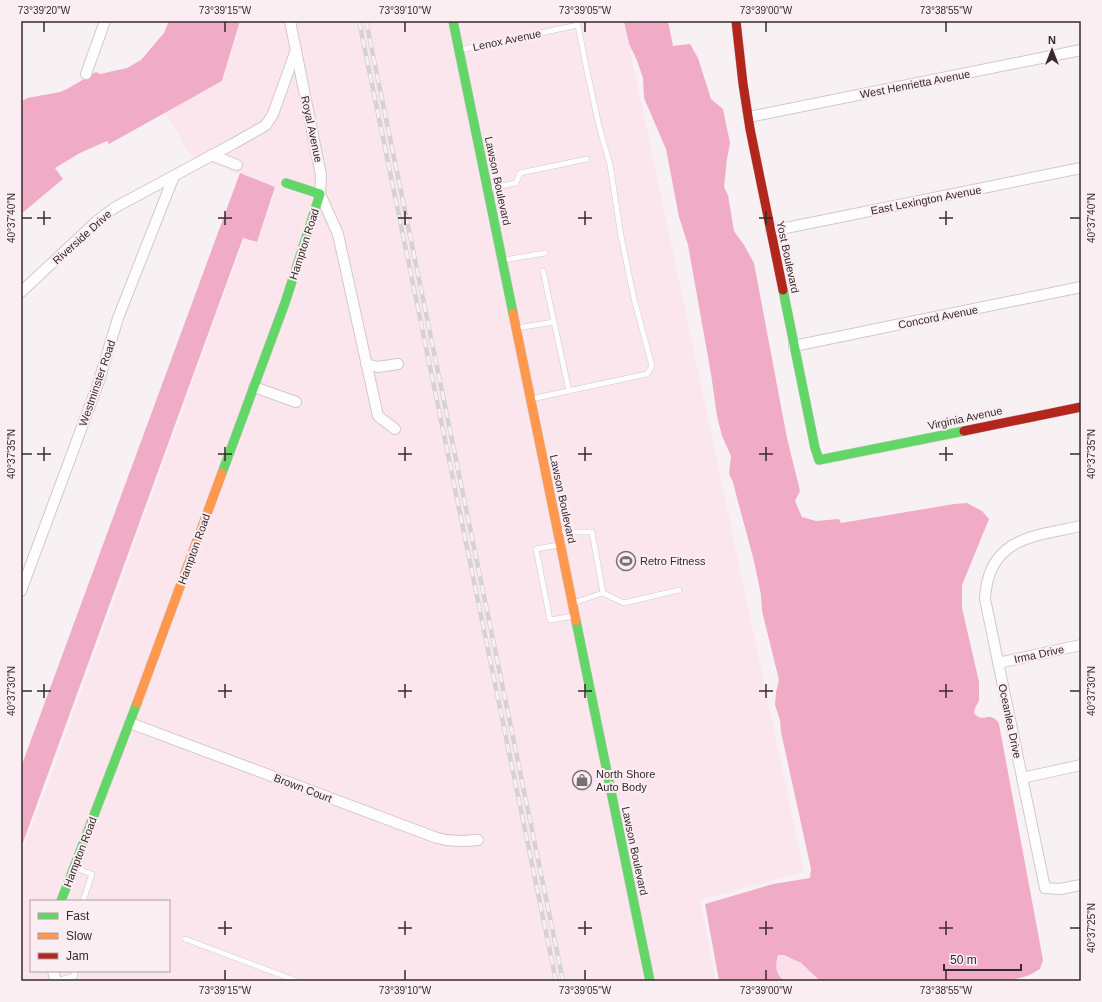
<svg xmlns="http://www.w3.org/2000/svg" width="1102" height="1002" viewBox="0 0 1102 1002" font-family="Arial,sans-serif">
<rect width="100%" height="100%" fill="#f8f1f3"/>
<path fill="#fbe6ee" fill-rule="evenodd" d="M241,21H624L804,872L700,900L716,981H21V854L54,767L244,239L257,243L276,187L239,174L190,155L165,112L223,82ZM31,901H169V971H31Z"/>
<path fill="#fbe0e9" d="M778,955C796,954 807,971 820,981H785C775,974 775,966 778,955Z"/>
<g fill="#f0acc7">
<path d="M169,21H240L222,81L109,144L107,141L80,153L55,168L63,179L21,214V102L27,98L60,92L67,89L96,72L100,74L127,68L141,60L164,33Z"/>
<path d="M624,21H668L673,46L690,44L698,58L711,99L723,109L730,143L727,159L724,187L728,195L734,231L744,245L754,263L787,438L800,491L795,501L802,517L816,521L839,519L841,523L954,504L967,503L982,511L989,519L962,585V608L979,682V701L975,708L974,713C982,723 987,713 995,719C997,720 998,722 999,724L1043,960L1040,969L1030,975L1012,980L1011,981H820L801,963L784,955H778C775,966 775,974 785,981H719L705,904L773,884L810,878L811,869L781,732L780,720L775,705L776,692L779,680L762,611L761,595L754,561L737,498L733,482L729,474L731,456L722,436L717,416L711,374L688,245L679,217L666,149L644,98L643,78L636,58L629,44Z"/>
<path d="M240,173L275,187L257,242L243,238L21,848V767Z"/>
</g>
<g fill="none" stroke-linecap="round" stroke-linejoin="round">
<defs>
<g id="lane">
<path d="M460,50L578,25L587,71L599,126L610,165L621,236L634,299L652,366L647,374L531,399"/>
<path d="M488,189L516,183L520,173L587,159"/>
<path d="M503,260L545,253"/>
<path d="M554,322L569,391"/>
<path d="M517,328L554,322L543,271"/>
<path d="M560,532H592L603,593L573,603"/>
<path d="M559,545L536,549L550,620L574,616"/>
<path d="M603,593L624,603L679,590"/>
<path d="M75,868L92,874L83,901"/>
<path d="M185,939L297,981"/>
<path d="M56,981L75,976L74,971"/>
</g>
<g id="street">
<path d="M290,21L321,175L320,194L338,234L378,416L395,429"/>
<path d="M86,74L105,21"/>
<path d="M749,117L1081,50"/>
<path d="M211,155L237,165"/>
<path d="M771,231L1081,168"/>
<path d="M21,292L97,221L114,208L233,144L266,125L273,114L296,50"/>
<path d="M794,346L1081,287"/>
<path d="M366,364L378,367L398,364"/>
<path d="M254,387L296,402"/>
<path d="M1081,526C1033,536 988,538 985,599L1045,888L1060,889L1081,885"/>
<path d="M21,591L99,381L118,318L174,176"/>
<path d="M998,663L1081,645"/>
<path d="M130,723L437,838C451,842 464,841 478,840"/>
<path d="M1022,778L1081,765"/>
<path d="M53,971L56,981"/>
</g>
<g id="fast">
<path d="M453,21L513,313"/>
<path d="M783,290L815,448L819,460L964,431"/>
<path d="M222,473L285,303L320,194L286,183"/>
<path d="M576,621L650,981"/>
<path d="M61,901L137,703"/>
</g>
<g id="slow">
<path d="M513,313L576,621"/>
<path d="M137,703L222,473"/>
</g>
<g id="jam">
<path d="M736,21L743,84L750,129L783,290"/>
<path d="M964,431L1081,407"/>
</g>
</defs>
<use href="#lane" stroke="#d2c8cb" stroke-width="6"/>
<use href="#street" stroke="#d2c8cb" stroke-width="12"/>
<use href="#fast" stroke="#d2c8cb" stroke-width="10"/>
<use href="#slow" stroke="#d2c8cb" stroke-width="10"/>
<use href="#jam" stroke="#d2c8cb" stroke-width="10"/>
<use href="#lane" stroke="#fefdfd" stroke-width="5"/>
<use href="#street" stroke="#fefdfd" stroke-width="10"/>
<use href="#fast" stroke="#63d668" stroke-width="9"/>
<use href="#slow" stroke="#ff974d" stroke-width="9"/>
<use href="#jam" stroke="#b3261e" stroke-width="9"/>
<defs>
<g id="rail">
<path d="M359,21L556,981"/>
<path d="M366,21L563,981"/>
</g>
</defs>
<use href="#rail" stroke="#d4d2d3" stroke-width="4.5"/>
<use href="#rail" stroke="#fbeef2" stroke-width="3" stroke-dasharray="9" stroke-linecap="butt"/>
</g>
<path fill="none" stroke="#362a2e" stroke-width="1.5" d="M44,22V32M225,22V32M405,22V32M585,22V32M766,22V32M946,22V32M44,211V225M225,211V225M405,211V225M585,211V225M766,211V225M946,211V225M22,218H32M37,218H51M218,218H232M398,218H412M578,218H592M759,218H773M939,218H953M1070,218H1080M44,447V461M225,447V461M405,447V461M585,447V461M766,447V461M946,447V461M22,454H32M37,454H51M218,454H232M398,454H412M578,454H592M759,454H773M939,454H953M1070,454H1080M44,684V698M225,684V698M405,684V698M585,684V698M766,684V698M946,684V698M22,691H32M37,691H51M218,691H232M398,691H412M578,691H592M759,691H773M939,691H953M1070,691H1080M225,921V935M405,921V935M585,921V935M766,921V935M946,921V935M218,928H232M398,928H412M578,928H592M759,928H773M939,928H953M1070,928H1080M225,970V980M405,970V980M585,970V980M766,970V980M946,970V980"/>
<defs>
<symbol id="stadium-ring" viewBox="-11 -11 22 22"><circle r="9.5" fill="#fbeef2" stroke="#7a7073" stroke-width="1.5"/><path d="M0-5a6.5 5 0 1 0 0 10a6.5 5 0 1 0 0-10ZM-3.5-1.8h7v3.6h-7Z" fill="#7a7073"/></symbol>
<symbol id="shop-ring" viewBox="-11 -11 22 22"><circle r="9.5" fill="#fbeef2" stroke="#7a7073" stroke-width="1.5"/><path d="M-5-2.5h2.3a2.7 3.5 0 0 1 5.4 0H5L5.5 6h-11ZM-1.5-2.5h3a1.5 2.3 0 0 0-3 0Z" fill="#7a7073"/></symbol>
</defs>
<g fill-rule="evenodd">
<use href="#stadium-ring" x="615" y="550" width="22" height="22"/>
<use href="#shop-ring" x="571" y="769" width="22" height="22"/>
</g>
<g text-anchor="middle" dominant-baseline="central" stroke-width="4" stroke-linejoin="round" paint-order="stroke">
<g font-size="11" fill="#362a2e" stroke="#fbeef2">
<text transform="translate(507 40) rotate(-12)">Lenox Avenue</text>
<text transform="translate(915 84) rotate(-11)">West Henrietta Avenue</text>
<text transform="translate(312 129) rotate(78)">Royal Avenue</text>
<text transform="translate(498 181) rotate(78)">Lawson Boulevard</text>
<text transform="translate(926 200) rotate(-11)">East Lexington Avenue</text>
<text transform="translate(82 237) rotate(-42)">Riverside Drive</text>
<text transform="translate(304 244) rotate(-72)">Hampton Road</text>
<text transform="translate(788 257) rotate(78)">Yost Boulevard</text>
<text transform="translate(938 317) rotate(-11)">Concord Avenue</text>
<text transform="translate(97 383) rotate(-71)">Westminster Road</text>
<text transform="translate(965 418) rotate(-12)">Virginia Avenue</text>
<text transform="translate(563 499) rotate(78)">Lawson Boulevard</text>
<text transform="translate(194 549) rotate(-70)">Hampton Road</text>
<text transform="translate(1039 654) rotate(-12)">Irma Drive</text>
<text transform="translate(1010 721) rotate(78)">Oceanlea Drive</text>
<text transform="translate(303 788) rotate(21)">Brown Court</text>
<text transform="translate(635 851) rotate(78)">Lawson Boulevard</text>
<text transform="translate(80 852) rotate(-69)">Hampton Road</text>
</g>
<g font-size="11" fill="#362a2e" stroke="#fbeef2" text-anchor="start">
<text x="640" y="561">Retro Fitness</text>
<text x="596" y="774">North Shore<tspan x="596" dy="13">Auto Body</tspan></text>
</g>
</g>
<rect width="1102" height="1002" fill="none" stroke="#fbeef2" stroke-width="44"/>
<rect x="30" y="900" width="140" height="72" fill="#fbeef2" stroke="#aca0a4"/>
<rect x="38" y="913" width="20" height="6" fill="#63d668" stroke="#aca0a4"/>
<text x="66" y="920" font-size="12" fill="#362a2e">Fast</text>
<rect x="38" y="933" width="20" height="6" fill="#ff974d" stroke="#aca0a4"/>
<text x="66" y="940" font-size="12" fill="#362a2e">Slow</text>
<rect x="38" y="953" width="20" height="6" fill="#b3261e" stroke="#aca0a4"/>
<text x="66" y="960" font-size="12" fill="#362a2e">Jam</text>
<g transform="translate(1052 50)" stroke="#fbeef2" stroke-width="3" paint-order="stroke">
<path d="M0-3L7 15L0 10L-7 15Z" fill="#362a2e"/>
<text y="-6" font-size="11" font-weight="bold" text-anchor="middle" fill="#362a2e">N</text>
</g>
<path d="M944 964v6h77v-6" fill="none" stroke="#362a2e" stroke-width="2"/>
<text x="950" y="964" font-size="12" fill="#362a2e" stroke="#fbeef2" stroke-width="3" paint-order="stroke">50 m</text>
<rect x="22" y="22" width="1058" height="958" fill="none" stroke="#362a2e" stroke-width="1.5"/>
<g font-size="10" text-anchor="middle" fill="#362a2e">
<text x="44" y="14">73°39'20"W</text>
<text x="225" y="14">73°39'15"W</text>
<text x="405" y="14">73°39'10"W</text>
<text x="585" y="14">73°39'05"W</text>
<text x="766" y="14">73°39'00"W</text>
<text x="946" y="14">73°38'55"W</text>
<text transform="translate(11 218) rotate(-90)" y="4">40°37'40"N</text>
<text transform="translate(1091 218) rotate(-90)" y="4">40°37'40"N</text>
<text transform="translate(11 454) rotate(-90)" y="4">40°37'35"N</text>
<text transform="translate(1091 454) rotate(-90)" y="4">40°37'35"N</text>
<text transform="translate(11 691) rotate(-90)" y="4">40°37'30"N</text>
<text transform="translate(1091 691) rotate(-90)" y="4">40°37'30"N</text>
<text transform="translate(1091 928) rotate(-90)" y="4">40°37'25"N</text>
<text x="225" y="994">73°39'15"W</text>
<text x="405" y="994">73°39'10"W</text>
<text x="585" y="994">73°39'05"W</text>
<text x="766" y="994">73°39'00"W</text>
<text x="946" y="994">73°38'55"W</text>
</g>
</svg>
